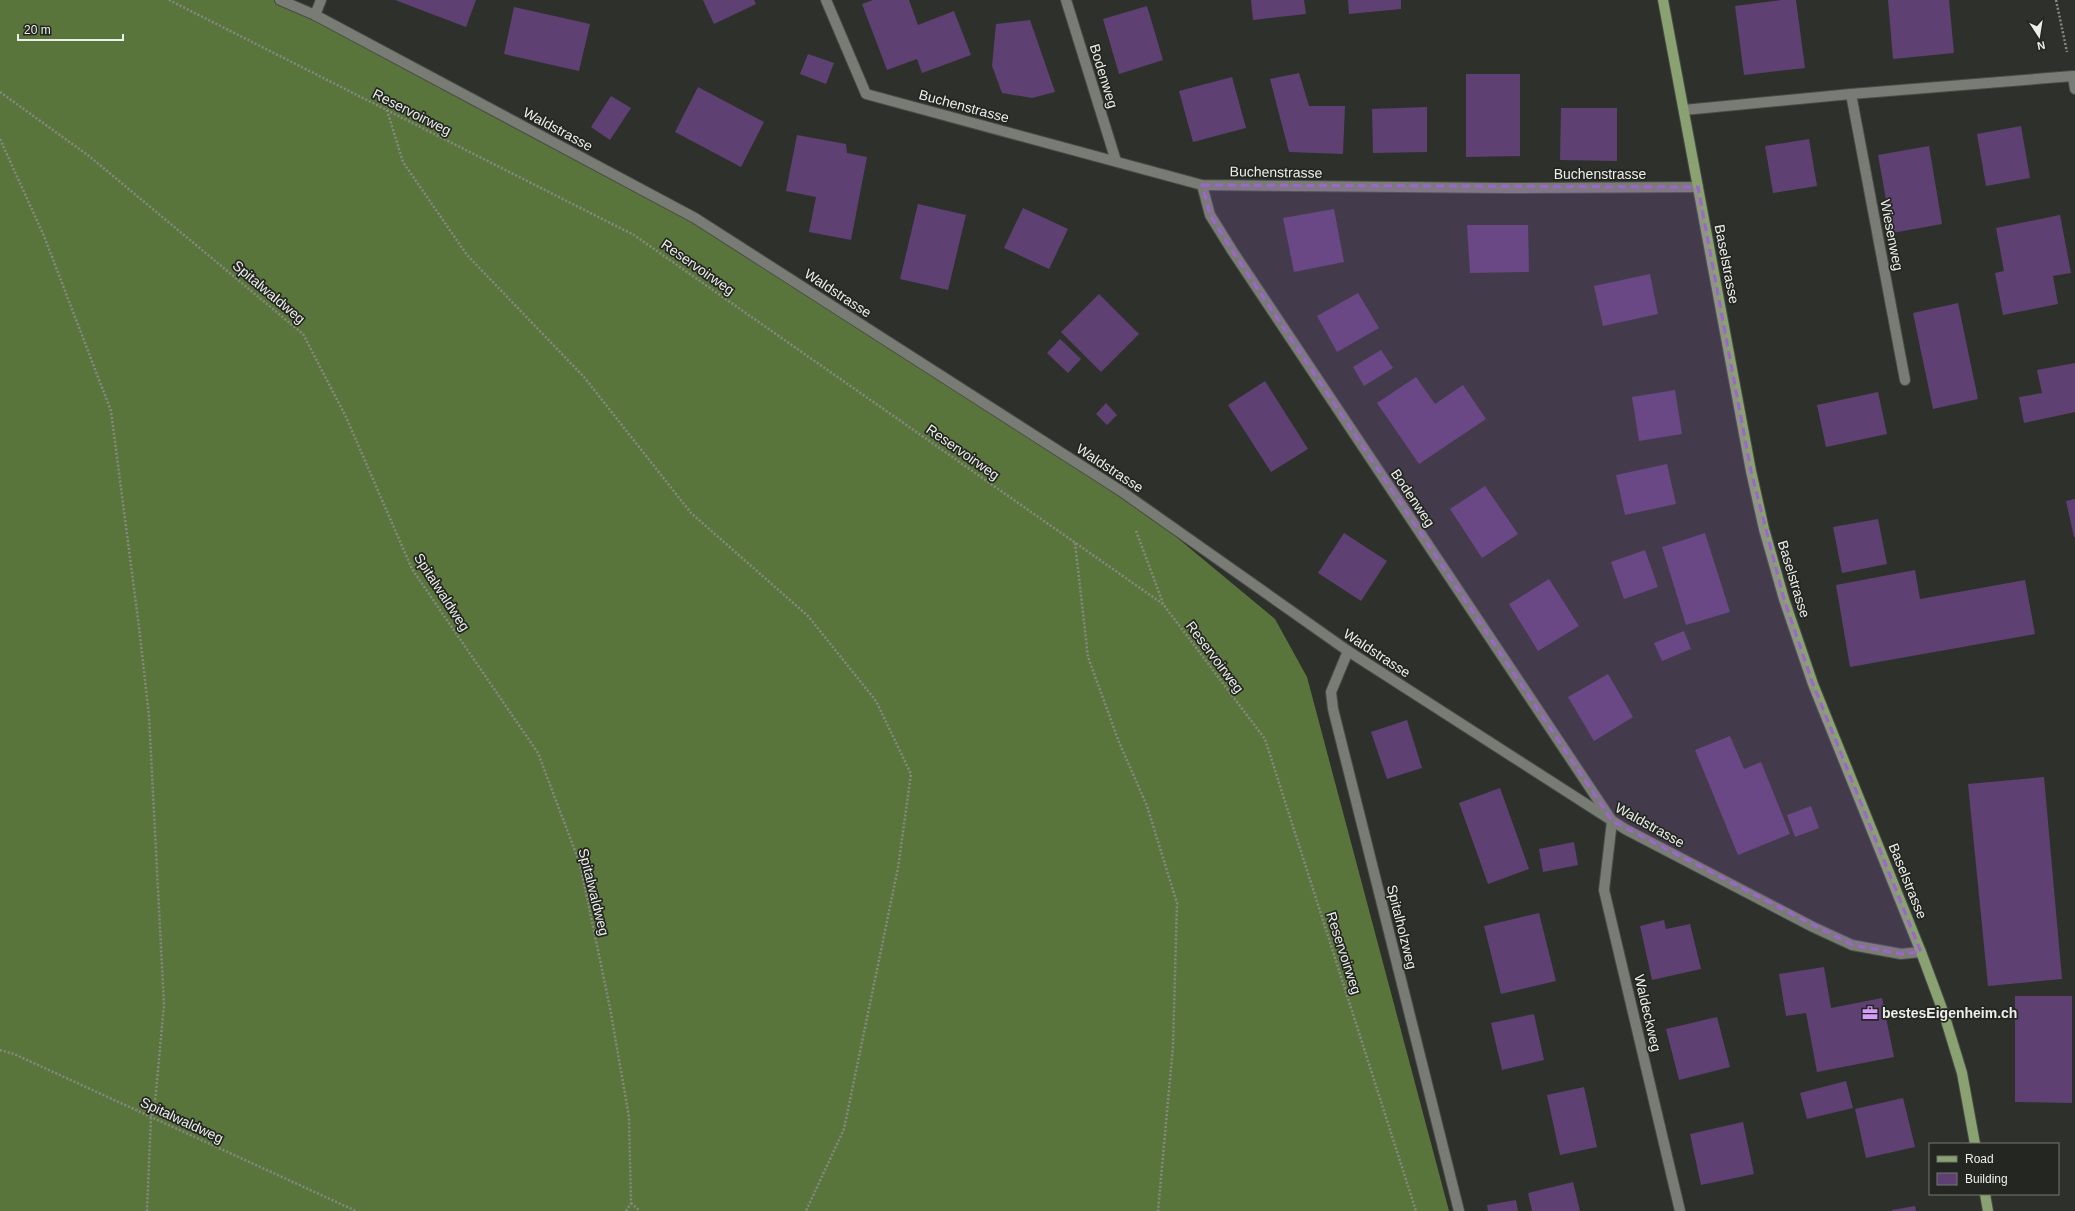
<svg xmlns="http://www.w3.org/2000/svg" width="2075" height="1211" viewBox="0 0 2075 1211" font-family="Helvetica,sans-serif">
<rect width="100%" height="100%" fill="#2e312b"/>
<path fill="#5a753c" d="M0,0H280L695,218L1121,491L1275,619L1307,677L1449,1211H0Z"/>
<g fill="#5e4073">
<path d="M395,0H476L466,27Z"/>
<path d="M703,0H754L756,4L714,24Z"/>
<path d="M873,0H909L918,25L954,11L971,55L922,73L917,59L887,70L862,4Z"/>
<path d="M1251,0H1304L1306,14L1253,20Z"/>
<path d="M1348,0H1401V9L1349,14Z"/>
<path d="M1781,0H1796L1805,68L1744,75L1735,6Z"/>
<path d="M1888,0H1949L1954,53L1893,59Z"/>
<path d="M1147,6L1163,60L1119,74L1103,19Z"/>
<path d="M514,7L590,24L579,71L504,54Z"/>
<path d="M1030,20L1055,92L1032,98L1002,93L992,66L996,24Z"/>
<path d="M808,54L834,63L826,84L800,74Z"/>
<path d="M1299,73L1309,106H1345L1343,154L1289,152L1270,79Z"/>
<path d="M1466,74H1520V156L1466,157Z"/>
<path d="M1232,77L1246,128L1193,142L1179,91Z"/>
<path d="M698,87L764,122L741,167L675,132Z"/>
<path d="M611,96L631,108L610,140L591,127Z"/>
<path d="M1427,107V152L1373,153L1372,109Z"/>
<path d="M1561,108H1617V161L1560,160Z"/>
<path d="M2021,126L2030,178L1986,186L1977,134Z"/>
<path d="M797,135L846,144L847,153L867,157L851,240L809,232L816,197L786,191Z"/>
<path d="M1809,139L1817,186L1773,193L1765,146Z"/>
<path d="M1929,146L1942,224L1892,233L1878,155Z"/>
<path d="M918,204L966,215L948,290L900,279Z"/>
<path d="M1023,208L1068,229L1049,269L1004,248Z"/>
<path d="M1334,209L1344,262L1294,272L1283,218Z"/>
<path d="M2060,215L2071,273L2053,276L2058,304L2003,315L1995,273L2004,271L1996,228Z"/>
<path d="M1467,225H1528L1529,272L1470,273Z"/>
<path d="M1650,274L1658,314L1603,326L1594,286Z"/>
<path d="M1358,293L1379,328L1337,352L1317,316Z"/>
<path d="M1099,294L1139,334L1101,372L1061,332Z"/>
<path d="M1958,303L1978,399L1933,409L1913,313Z"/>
<path d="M1060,339L1081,359L1068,373L1047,353Z"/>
<path d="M1381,350L1393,368L1364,386L1353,367Z"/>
<path d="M2075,363V412L2024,423L2019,397L2042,393L2037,370Z"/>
<path d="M1416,377L1435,404L1463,385L1486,419L1419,464L1377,403Z"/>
<path d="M1265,381L1308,449L1271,472L1228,405Z"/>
<path d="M1675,390L1682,434L1639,441L1632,397Z"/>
<path d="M1878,392L1887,434L1826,447L1817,405Z"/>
<path d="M1106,403L1117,415L1107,425L1096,414Z"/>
<path d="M1667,464L1676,504L1625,515L1616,475Z"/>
<path d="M1485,486L1518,534L1482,558L1450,509Z"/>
<path d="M2075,499V537H2074L2066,501Z"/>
<path d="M1878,519L1887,564L1842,573L1833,527Z"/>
<path d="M1344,533L1387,561L1361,601L1318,573Z"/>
<path d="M1705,533L1730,612L1686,625L1662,547Z"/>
<path d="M1645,550L1658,587L1624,599L1611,562Z"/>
<path d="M1915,570L1920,599L2025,580L2035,634L1850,667L1836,585Z"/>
<path d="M1549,579L1579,626L1538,651L1509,604Z"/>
<path d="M1684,631L1691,649L1662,661L1654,643Z"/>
<path d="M1608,674L1633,717L1594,741L1568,697Z"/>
<path d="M1407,720L1422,768L1387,779L1371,732Z"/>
<path d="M1730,736L1744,769L1761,762L1790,834L1738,855L1695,750Z"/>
<path d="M2044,777L2062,979L1988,986L1968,784Z"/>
<path d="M1500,788L1529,869L1488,884L1459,803Z"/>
<path d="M1811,806L1819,828L1795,837L1787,815Z"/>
<path d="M1574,842L1578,865L1543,872L1539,849Z"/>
<path d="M1539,913L1556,981L1501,994L1484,926Z"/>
<path d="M1664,920L1666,929L1690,924L1701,969L1652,980L1640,926Z"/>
<path d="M1824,967L1831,1008L1882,998L1894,1057L1817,1072L1806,1013L1786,1016L1779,974Z"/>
<path d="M2015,996H2072V1103L2015,1102Z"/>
<path d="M1534,1014L1544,1060L1502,1070L1491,1023Z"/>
<path d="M1717,1017L1730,1067L1679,1080L1666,1029Z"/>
<path d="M1846,1081L1853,1108L1807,1119L1800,1093Z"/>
<path d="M1584,1087L1597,1147L1560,1155L1547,1095Z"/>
<path d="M1903,1098L1915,1147L1866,1158L1855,1109Z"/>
<path d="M1743,1122L1754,1174L1701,1185L1690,1134Z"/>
<path d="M1573,1182L1580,1211H1532L1528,1193Z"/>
<path d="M1516,1200L1518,1211H1488L1487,1205Z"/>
<path d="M1915,1206L1916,1211H1892V1210Z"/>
</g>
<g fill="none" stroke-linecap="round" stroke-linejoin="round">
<defs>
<g id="minor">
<path d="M280,0L315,15L695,218L1121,491L1348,651L1625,829L1813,927L1852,945L1901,954L1921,952"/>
<path d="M826,0L866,94L1202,185L1504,188L1698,187"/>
<path d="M1066,0L1116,161"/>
<path d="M315,15L321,0"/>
<path d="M1851,94L1905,380"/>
<path d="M1684,110L1851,94L2073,76L2075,89"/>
<path d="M1202,185L1210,215L1233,252L1612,821L1604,890L1680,1211"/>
<path d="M1348,651L1331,692L1333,709L1459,1211"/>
</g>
<g id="major">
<path d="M1663,0L1751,471L1764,529L1784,599L1813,684L1921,952L1944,1014L1962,1073L1975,1144"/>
<path d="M1985,1194L1988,1211"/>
</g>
</defs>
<use href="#minor" stroke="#494c47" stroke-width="12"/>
<use href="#major" stroke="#494c47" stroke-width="12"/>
<g stroke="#868883" stroke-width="2.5" stroke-dasharray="2 2" stroke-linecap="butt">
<path d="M169,0L634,235L1163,604L1265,739L1416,1211"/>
<path d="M2056,0L2067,52"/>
<path d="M0,92L89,156L303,334L346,417L412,569L538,753L580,864L610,1008L629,1117L631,1203L626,1211"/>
<path d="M387,110L403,162L467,255L584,377L691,513L808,616L876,701L911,774L898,868L844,1129L806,1211"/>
<path d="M0,139L44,236L111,411L139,627L149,716L164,1005L155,1102L151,1117L147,1211"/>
<path d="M1136,531L1163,603"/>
<path d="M1075,543L1088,657L1119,742L1147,806L1177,903L1173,1046L1158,1211"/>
<path d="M0,1050L14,1054L356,1211"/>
<path d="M631,1203L640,1211"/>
</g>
<use href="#minor" stroke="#787c74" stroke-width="10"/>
<use href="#major" stroke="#8aa171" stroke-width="10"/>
</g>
<path fill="#9d66cc" fill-opacity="0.2" stroke="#9d66cc" stroke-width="3" stroke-dasharray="8 5" stroke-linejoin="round" d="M1202,185L1698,187L1751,471L1784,599L1813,684L1921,952L1901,954L1852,945L1612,821L1233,252L1210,215Z"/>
<defs>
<symbol id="office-bare" viewBox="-9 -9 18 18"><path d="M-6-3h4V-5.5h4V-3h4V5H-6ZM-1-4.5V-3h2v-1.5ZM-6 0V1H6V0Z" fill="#d49cfb" stroke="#242721" stroke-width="2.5" paint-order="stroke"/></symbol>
</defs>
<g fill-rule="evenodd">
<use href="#office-bare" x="1859" y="1002" width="22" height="22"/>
</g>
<g text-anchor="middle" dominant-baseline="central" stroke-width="3.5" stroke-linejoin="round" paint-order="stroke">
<g font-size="14" fill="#eceeea" stroke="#242721">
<text transform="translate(1104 76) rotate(73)">Bodenweg</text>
<text transform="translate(964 106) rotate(15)">Buchenstrasse</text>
<text transform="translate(412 112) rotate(27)">Reservoirweg</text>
<text transform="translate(558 129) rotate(28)">Waldstrasse</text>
<text transform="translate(1276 172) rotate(1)">Buchenstrasse</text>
<text x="1600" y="174">Buchenstrasse</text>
<text transform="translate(1892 235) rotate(79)">Wiesenweg</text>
<text transform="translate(1727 264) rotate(79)">Baselstrasse</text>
<text transform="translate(698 267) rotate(35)">Reservoirweg</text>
<text transform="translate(269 292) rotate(40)">Spitalwaldweg</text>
<text transform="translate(838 293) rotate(33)">Waldstrasse</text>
<text transform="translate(963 452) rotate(35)">Reservoirweg</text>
<text transform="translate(1110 468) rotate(33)">Waldstrasse</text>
<text transform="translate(1413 498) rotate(56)">Bodenweg</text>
<text transform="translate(1794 579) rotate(73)">Baselstrasse</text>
<text transform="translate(442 592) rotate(57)">Spitalwaldweg</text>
<text transform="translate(1377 653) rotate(33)">Waldstrasse</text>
<text transform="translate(1215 657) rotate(53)">Reservoirweg</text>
<text transform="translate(1650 825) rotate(29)">Waldstrasse</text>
<text transform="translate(1908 881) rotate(68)">Baselstrasse</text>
<text transform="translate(594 892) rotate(76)">Spitalwaldweg</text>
<text transform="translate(1402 927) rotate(76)">Spitalholzweg</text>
<text transform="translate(1344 953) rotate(72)">Reservoirweg</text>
<text transform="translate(1648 1013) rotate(77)">Waldeckweg</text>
<text transform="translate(182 1120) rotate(25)">Spitalwaldweg</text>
</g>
<g font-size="14" font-weight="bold" fill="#eceeea" stroke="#242721" text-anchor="start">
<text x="1882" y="1013">bestesEigenheim.ch</text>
</g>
</g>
<rect x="1929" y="1143" width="130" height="52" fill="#242721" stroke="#747771"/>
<rect x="1937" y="1156" width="20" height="6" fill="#8aa171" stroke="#747771"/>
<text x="1965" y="1163" font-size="12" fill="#eceeea">Road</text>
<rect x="1937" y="1173" width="20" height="12" fill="#5e4073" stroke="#747771"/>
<text x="1965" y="1183" font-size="12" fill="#eceeea">Building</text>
<g transform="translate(2039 36) rotate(168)" stroke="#242721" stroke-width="3" paint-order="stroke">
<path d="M0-3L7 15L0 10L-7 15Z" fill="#eceeea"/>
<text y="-6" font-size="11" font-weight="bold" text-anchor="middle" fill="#eceeea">N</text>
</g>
<path d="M18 34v6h105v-6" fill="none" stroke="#eceeea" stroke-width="2"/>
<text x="24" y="34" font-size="12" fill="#eceeea" stroke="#242721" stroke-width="3" paint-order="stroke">20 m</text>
</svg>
